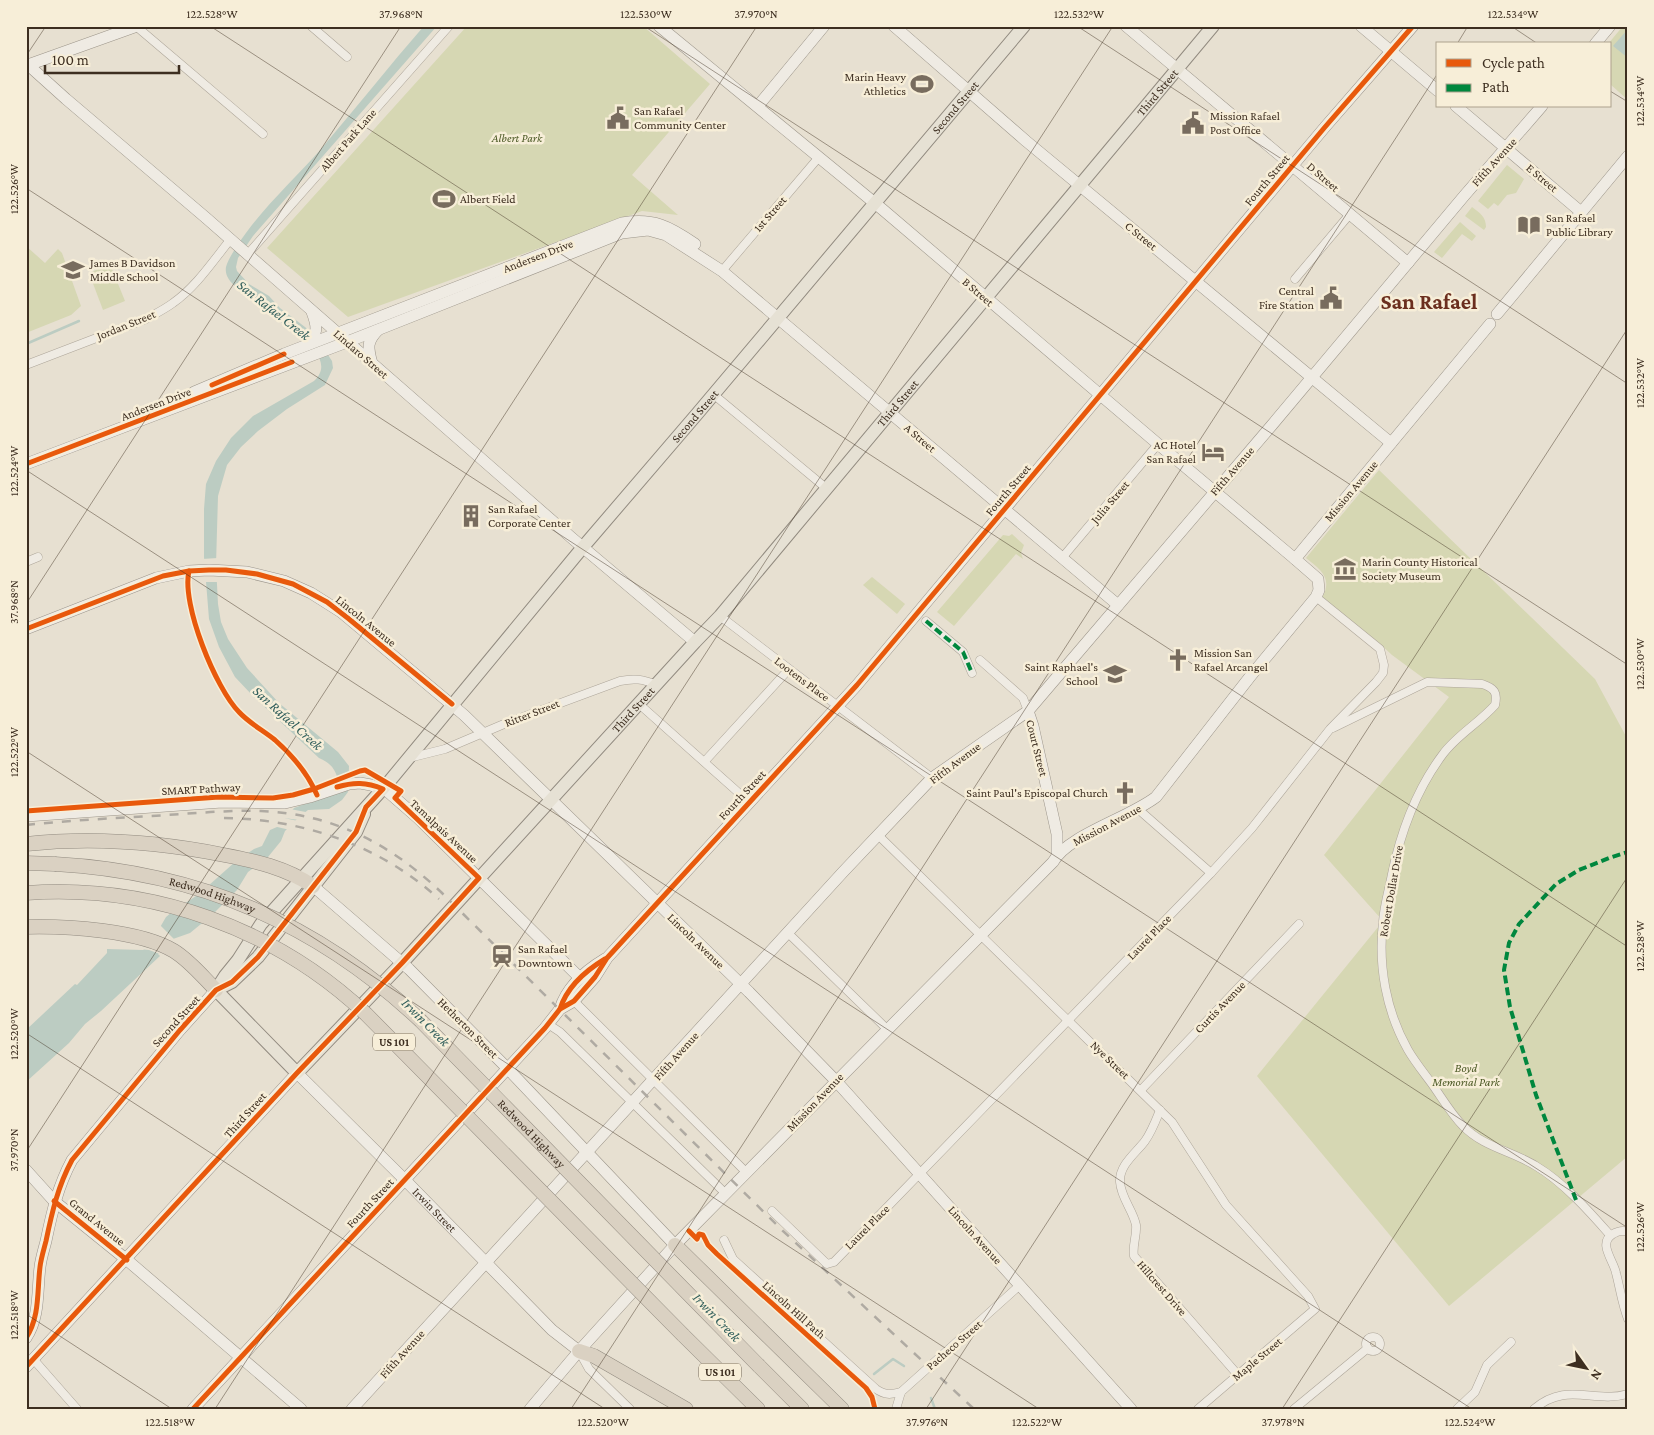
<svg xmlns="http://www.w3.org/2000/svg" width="1654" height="1435" viewBox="0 0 1654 1435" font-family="'Crimson Pro',serif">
<rect width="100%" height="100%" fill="#e7e0d1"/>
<g fill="#d6d7b3">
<path d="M467,26H643L710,84L632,175L678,215L642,211L348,317L267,248Z"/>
<path d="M1623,26H1628V100L1610,84V44H1608Z"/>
<path d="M1507,165L1524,179L1516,193L1507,195L1498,206L1494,203L1488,209L1478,201Z"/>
<path d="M1472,207C1480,213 1486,217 1486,227L1484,230L1465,216Z"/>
<path d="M1460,222L1476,236L1472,241L1462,234L1442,258L1434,252Z"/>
<path d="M26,246L45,263L58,249L62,253L81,306L71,315L26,333Z"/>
<path d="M110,264L125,301L103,310L89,273Z"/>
<path d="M1379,470L1595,679L1628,740V1156L1449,1306L1257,1076L1383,921L1324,855L1449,697L1392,655L1378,642L1322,598C1333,578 1321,570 1306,558Z"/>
<path d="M1012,534L1024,545L1021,553L1023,559L1016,554L954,626L937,612L1003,535L1009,536Z"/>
<path d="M872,577L905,604L897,614L863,585Z"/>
</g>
<g fill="#bcccc2">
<path d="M424,26H437L253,236L238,258L236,267L237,271L249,284L269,296L280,308L305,327L316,337L332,361L333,368L325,385L287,409L258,431L241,447L227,465L218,496L216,565L218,604L221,622L228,639L247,668L279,703L338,752L349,766L348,792L342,800L329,809L308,810L298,818L285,831L281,841L268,857L248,872L237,890L212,915L190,933L173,939L158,954L160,956L101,1011L85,1024L69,1043L26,1082V1030L75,984L77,985L107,953V949L143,950L151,943L166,917L172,912L199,894L235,862L254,849L262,846L270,830L277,827L294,808L318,799L339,781C334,768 332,764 319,758L252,695L235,677L219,647L209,619L204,557V509L206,484L216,461L231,438L253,416L314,381C340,357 289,329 274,317C269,313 265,308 260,304C249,295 223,284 226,267C228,260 233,252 237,246C260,210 293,181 321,149C356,108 389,66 424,26Z"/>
<path d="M1628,29V58L1613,46Z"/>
</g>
<g fill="#e7e0d1">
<path d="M218,558L220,582H203L202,559Z"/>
<path d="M290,809L311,813H309L299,820L284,818L298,821L290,830L273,826Z"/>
<path d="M160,925L174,939L160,954L149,950L139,949L149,941Z"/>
</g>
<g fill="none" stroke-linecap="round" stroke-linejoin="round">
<g stroke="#bcccc2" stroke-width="2.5">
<path d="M26,344L79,321"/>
<path d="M874,1374L893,1359L904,1366"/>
<path d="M931,1398L935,1409"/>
</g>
<defs>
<g id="street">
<path d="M311,26L347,57"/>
<path d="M137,27L263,134"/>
<path d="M247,255L449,26"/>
<path d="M722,271L819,157"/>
<path d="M1295,279L1350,214"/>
<path d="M26,365L146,319C155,314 165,309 173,303C196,287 213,261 230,240"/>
<path d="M713,394L826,488"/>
<path d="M1062,558L1158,444"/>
<path d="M26,562L38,557"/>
<path d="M720,616L932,778"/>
<path d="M926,621L963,652L972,673"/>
<path d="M980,660L1023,698L1028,711"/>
<path d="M639,704L749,802"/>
<path d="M1333,728L1427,682L1482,684C1494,688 1498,692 1495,705C1479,723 1457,735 1443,754C1416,790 1401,831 1392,874C1389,890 1384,906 1383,922C1378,966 1386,1011 1408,1050C1415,1062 1424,1073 1432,1084C1442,1098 1451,1114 1463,1126C1483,1147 1512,1151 1536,1166C1563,1182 1589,1211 1610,1235"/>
<path d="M409,758L445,749L504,724L620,681C634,678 643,679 657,685"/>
<path d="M705,761L789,669"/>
<path d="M1138,809L1211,873"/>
<path d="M878,835L1172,1122L1226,1205L1308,1296L1315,1309L1198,1409"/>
<path d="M788,933L888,1030"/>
<path d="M574,1001L746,1172"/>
<path d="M548,1024L560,1032L725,1193"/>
<path d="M1141,1090L1299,924"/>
<path d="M1160,1110C1156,1120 1152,1131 1145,1141C1136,1153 1119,1165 1120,1182C1121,1198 1133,1210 1136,1225C1137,1236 1132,1246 1134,1256L1238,1375"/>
<path d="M772,1211L827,1264L834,1262L1211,873L1252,828L1330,729L1376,682L1383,673L1384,665L1380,649L1316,597"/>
<path d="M1628,1232C1623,1230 1618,1231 1613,1234C1597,1243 1614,1261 1616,1273C1620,1288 1622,1304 1628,1319"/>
<path d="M724,1240L733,1259L876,1389C885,1395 890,1395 901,1392"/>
<circle cx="1373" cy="1344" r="7"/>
<path d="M579,1351L589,1369L630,1409"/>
<path d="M34,1360L77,1409"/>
<path d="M896,1409L901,1392L1020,1285"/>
<path d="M1294,1409L1368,1348"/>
<path d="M1457,1409L1475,1392L1487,1365L1511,1342"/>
<path d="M1534,1409C1567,1381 1593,1404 1628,1394"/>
</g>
<g id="secondary">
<path d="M659,26L882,209L1158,444L1295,559"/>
<path d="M894,26L1026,141L1391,443"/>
<path d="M1126,26L1408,263"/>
<path d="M1361,26L1438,91"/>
<path d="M1595,44L1610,26"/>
<path d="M26,63L66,99L205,217L573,539L695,642"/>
<path d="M28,65L137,26"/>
<path d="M758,106L824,26"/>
<path d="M1456,106L1581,212"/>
<path d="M1497,314L1628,156"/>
<path d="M307,344C318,332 318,328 312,312"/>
<path d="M372,364C368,348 366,342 378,330"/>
<path d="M194,392L284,354L622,223C654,218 669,226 695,244"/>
<path d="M26,464L347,342L622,233L648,230L666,235L722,271L1118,605"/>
<path d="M26,629L156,578L189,571L209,570L247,572L284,581L311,593L341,612L464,715L749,992L836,1081L1131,1409"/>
<path d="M1028,711L1033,726L1057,834V854"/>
<path d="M26,816L222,802L285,803L310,797L349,784L360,783L371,785L387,791L418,818L580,978"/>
<path d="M313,886L409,969L508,1069L675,1245"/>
<path d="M560,1009C567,986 585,971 605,959"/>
<path d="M26,1170L54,1201L127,1260L301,1409"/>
<path d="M26,1338C40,1317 37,1291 40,1267C41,1258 44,1249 46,1241C52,1212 58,1186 72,1160L180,1030L216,990"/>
<path id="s1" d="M26,1367L297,1073L405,1180L552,1330L579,1351"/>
<path d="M193,1409L545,1028L560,1009L574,1001L595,977L607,958L857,685L1325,127L1413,26"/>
<path d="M352,1409L843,872L932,778L1028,711L1272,425L1464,196L1542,106"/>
<path d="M530,1409L579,1351L675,1245L1053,862C1068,835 1129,818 1156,797L1249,678L1316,597L1319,590L1318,579L1295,559L1490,324"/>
</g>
<g id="primary">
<path d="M218,989L232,982L258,957L356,832L364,814"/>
<path id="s2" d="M216,990L297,1073L402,963L695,642L720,616L1213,26"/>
<path id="s3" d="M216,990L225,976L238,960L261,924L388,783L583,547L697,414L1024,26"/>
</g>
<g id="highway">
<path d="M26,844C92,837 159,842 224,855C256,861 286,868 313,886"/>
<path d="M26,863L55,864"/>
<path d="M26,927C67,926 139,930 174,951C190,961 202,976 216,990"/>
<path d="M675,1245L842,1409"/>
<path d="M683,1335L758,1409"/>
<path d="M579,1351L594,1356L686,1409"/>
<path d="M759,1366L802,1409"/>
</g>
</defs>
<use href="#street" stroke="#ada599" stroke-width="9"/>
<use href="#secondary" stroke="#9c958a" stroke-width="12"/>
<use href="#primary" stroke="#928b80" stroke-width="14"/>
<use href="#highway" stroke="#928b80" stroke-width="15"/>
<use href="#street" stroke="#efebe3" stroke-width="8"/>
<use href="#secondary" stroke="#efebe3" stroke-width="11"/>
<use href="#primary" stroke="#e6e1d4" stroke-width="12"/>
<use href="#highway" stroke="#dad1c2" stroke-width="14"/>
<g stroke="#afaaa2" stroke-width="2.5" stroke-dasharray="9 9" stroke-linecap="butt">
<path d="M224,818C302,819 380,845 439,899"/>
<path d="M26,825C73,820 120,818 167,815C198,813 230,810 261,811C333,814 389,843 441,892L783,1231L974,1409"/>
</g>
<defs>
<g id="highway-bridge">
<path id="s4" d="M55,864C198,872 317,923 421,1021L759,1366"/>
<path d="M26,893C151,884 275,928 366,1014L683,1335"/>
</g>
</defs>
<use href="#highway-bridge" stroke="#928b80" stroke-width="15" stroke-linecap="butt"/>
<use href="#highway-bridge" stroke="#dad1c2" stroke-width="14"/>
<g stroke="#00873e" stroke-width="4" stroke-dasharray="8 4" stroke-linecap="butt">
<path d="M926,621L963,652L972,673"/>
<path d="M1576,1200L1536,1095L1510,1007L1504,970L1509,943L1519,924L1556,884L1579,870L1609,858L1628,852"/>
</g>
<defs>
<g id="cycleway">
<path d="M212,385L284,354"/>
<path d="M26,464L292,362"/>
<path d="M189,571C181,604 216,689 239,712C249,723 264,731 275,740C292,755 308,774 317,795"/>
<path d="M26,629L163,576L189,571L209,570H226L257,574L293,584L327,602L349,619L452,704"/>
<path d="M26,811L219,797L273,798L293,795L314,789L360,771L365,770L401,791L395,798L479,878L402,963L297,1073L26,1367"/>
<path d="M560,1009C567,987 585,971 605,959"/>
<path d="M54,1201L127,1260"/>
<path d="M689,1231L697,1239L699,1234L703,1235L708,1245L717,1254L866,1388L872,1397L875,1409"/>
<path d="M26,1338C40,1317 37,1291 40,1267C41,1258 44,1249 46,1241C52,1212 58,1186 72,1160L180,1030L216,990L232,982L258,957L356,832L366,807L383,789C366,782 354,782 337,787"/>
<path d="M193,1409L545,1028L560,1009L574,1001L595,977L607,958L857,685L1325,127L1413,26"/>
</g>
</defs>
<use href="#cycleway" stroke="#f7eed8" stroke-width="8"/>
<use href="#cycleway" stroke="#e8590c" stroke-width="5"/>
</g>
<path fill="none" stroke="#3d2e20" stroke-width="1" stroke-opacity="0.45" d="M210,26L1628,947M644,26L1628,665M1077,26L1628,384M1511,26L1538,44M1457,44L1468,26M26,56L46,26M1610,91L1628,102M26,188L1628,1228M26,470L1472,1409M26,604L401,26M26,751L1039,1409M26,1033L605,1409M26,1152L757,26M26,1314L172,1409M215,1409L1113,26M571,1409L1438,73M926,1409L1628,328M1282,1409L1628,876"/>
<defs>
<symbol id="stadium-bare" viewBox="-9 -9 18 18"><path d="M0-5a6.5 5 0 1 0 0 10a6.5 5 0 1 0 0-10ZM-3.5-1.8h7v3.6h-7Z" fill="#786c5e" stroke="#f7eed8" stroke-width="2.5" paint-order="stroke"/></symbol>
<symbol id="civic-bare" viewBox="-9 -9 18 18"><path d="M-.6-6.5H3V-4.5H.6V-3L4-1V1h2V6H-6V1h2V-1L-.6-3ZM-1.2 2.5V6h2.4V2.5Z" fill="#786c5e" stroke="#f7eed8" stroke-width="2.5" paint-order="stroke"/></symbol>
<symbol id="library-bare" viewBox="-9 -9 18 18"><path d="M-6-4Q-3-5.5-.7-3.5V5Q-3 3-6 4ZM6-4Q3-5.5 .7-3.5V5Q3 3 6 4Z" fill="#786c5e" stroke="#f7eed8" stroke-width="2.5" paint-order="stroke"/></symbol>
<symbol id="school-bare" viewBox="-9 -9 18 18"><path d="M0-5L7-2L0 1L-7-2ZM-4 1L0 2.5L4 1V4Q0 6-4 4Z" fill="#786c5e" stroke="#f7eed8" stroke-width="2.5" paint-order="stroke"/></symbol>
<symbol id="hotel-bare" viewBox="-9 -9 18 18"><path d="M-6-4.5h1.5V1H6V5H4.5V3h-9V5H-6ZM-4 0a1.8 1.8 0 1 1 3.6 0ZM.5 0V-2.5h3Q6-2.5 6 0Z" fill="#786c5e" stroke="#f7eed8" stroke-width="2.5" paint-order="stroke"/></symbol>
<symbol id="building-bare" viewBox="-9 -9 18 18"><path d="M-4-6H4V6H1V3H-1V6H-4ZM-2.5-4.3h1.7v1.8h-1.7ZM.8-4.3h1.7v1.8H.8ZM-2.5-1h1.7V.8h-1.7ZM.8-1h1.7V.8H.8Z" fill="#786c5e" stroke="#f7eed8" stroke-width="2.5" paint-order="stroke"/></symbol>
<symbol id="museum-bare" viewBox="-9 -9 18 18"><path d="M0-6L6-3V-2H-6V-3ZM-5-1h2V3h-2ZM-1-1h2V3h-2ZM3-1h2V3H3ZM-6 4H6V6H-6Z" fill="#786c5e" stroke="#f7eed8" stroke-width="2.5" paint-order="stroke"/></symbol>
<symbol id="church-bare" viewBox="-9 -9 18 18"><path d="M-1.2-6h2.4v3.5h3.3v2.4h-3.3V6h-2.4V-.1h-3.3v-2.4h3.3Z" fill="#786c5e" stroke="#f7eed8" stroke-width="2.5" paint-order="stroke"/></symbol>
<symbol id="station-bare" viewBox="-9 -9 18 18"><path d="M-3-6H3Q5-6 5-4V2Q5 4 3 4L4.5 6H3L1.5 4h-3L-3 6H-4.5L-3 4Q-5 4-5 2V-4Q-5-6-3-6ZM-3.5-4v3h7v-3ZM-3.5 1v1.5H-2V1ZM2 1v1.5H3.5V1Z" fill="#786c5e" stroke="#f7eed8" stroke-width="2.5" paint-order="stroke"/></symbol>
</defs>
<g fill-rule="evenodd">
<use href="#stadium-bare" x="906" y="68" width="32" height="32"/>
<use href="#civic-bare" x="602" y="102" width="32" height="32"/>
<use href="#civic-bare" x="1177" y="107" width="32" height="32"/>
<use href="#stadium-bare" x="428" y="183" width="32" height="32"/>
<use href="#library-bare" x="1513" y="209" width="32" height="32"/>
<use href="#school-bare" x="57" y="254" width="32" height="32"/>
<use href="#civic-bare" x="1315" y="282" width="32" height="32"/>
<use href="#hotel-bare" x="1197" y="436" width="32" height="32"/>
<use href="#building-bare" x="455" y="500" width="32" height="32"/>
<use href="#museum-bare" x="1329" y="553" width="32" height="32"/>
<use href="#church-bare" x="1162" y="644" width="32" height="32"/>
<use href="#school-bare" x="1099" y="658" width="32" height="32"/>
<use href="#church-bare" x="1109" y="777" width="32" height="32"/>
<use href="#station-bare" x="486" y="940" width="32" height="32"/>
</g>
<g text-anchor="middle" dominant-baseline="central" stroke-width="5" stroke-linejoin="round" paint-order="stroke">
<g fill="#f7eed8" stroke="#756857" stroke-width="1">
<rect x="373" y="1033.5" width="42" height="17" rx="4"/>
<rect x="699" y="1363.5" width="42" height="17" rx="4"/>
</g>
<g font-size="11" font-weight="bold" fill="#3d2e20">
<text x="394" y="1042">US 101</text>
<text x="720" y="1372">US 101</text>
</g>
<g font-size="12" fill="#3d2e20" stroke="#f7eed8" text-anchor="start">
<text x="906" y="77" text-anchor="end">Marin Heavy<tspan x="906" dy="14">Athletics</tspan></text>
<text x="634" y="111">San Rafael<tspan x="634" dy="14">Community Center</tspan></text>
<text x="1210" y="116">Mission Rafael<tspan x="1210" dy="14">Post Office</tspan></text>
<text x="460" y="199">Albert Field</text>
<text x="1546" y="218">San Rafael<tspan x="1546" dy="14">Public Library</tspan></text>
<text x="90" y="263">James B Davidson<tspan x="90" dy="14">Middle School</tspan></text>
<text x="1314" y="291" text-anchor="end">Central<tspan x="1314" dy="14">Fire Station</tspan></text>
<text x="1196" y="445" text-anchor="end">AC Hotel<tspan x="1196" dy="14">San Rafael</tspan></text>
<text x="488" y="509">San Rafael<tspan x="488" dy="14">Corporate Center</tspan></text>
<text x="1362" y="562">Marin County Historical<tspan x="1362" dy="14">Society Museum</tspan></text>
<text x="1194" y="653">Mission San<tspan x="1194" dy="14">Rafael Arcangel</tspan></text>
<text x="1098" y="667" text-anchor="end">Saint Raphael's<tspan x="1098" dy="14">School</tspan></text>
<text x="1108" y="793" text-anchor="end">Saint Paul's Episcopal Church</text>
<text x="518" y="949">San Rafael<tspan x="518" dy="14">Downtown</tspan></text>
</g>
<g font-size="12" fill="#3d2e20" stroke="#f7eed8">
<text stroke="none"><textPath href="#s2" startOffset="1421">Third Street</textPath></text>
<text stroke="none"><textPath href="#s3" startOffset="1152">Second Street</textPath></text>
<text transform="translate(348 140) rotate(-49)">Albert Park Lane</text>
<text transform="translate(1494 162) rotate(-48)">Fifth Avenue</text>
<text transform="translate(1323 177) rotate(41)">D Street</text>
<text transform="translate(1542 178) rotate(40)">E Street</text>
<text transform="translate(1267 180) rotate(-50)">Fourth Street</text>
<text transform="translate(770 214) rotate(-49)">1st Street</text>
<text transform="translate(1141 236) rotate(39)">C Street</text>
<text transform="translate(538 256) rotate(-21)">Andersen Drive</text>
<text transform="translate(978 292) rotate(41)">B Street</text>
<text transform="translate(126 325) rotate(-22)">Jordan Street</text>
<text transform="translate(361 354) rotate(41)">Lindaro Street</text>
<text stroke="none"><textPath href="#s2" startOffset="1016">Third Street</textPath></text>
<text transform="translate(156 404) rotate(-21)">Andersen Drive</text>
<text stroke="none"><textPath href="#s3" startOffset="748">Second Street</textPath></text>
<text transform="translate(920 438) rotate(40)">A Street</text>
<text transform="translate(1232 471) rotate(-49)">Fifth Avenue</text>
<text transform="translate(1008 490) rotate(-50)">Fourth Street</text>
<text transform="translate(1351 491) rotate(-50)">Mission Avenue</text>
<text transform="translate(1110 502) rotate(-50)">Julia Street</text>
<text transform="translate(366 621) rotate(39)">Lincoln Avenue</text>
<text transform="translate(802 679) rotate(37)">Lootens Place</text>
<text stroke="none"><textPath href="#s2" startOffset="611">Third Street</textPath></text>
<text transform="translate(532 713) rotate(-21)">Ritter Street</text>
<text transform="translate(1037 748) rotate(76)">Court Street</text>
<text transform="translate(955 763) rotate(-37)">Fifth Avenue</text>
<text transform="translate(201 789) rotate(-3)">SMART Pathway</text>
<text transform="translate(742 795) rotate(-47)">Fourth Street</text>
<text transform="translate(1107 825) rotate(-28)">Mission Avenue</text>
<text transform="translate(444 831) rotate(43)">Tamalpais Avenue</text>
<text transform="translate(1391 891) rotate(-80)">Robert Dollar Drive</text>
<text stroke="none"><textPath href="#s4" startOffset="161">Redwood Highway</textPath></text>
<text transform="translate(1149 937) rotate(-46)">Laurel Place</text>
<text transform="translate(696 941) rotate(44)">Lincoln Avenue</text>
<text transform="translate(1220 1007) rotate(-46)">Curtis Avenue</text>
<text transform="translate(176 1021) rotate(-48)">Second Street</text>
<text transform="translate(468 1028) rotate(45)">Hetherton Street</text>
<text transform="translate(676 1056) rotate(-48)">Fifth Avenue</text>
<text transform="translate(1110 1060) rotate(44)">Nye Street</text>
<text transform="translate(815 1102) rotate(-46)">Mission Avenue</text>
<text transform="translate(245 1115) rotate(-48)">Third Street</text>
<text stroke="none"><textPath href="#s4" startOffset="565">Redwood Highway</textPath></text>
<text transform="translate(370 1203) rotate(-47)">Fourth Street</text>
<text stroke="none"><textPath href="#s1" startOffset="594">Irwin Street</textPath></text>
<text transform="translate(97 1222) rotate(39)">Grand Avenue</text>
<text transform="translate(867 1227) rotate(-45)">Laurel Place</text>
<text transform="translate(975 1235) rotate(48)">Lincoln Avenue</text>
<text transform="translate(1162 1288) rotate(49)">Hillcrest Drive</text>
<text transform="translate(794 1310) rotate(42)">Lincoln Hill Path</text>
<text transform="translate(954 1345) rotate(-41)">Pacheco Street</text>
<text transform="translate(402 1354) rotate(-48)">Fifth Avenue</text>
<text transform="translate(1257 1359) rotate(-40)">Maple Street</text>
</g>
<g font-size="12" font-style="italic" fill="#4d5a26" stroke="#f7eed8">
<text x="517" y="138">Albert Park</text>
<text x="1466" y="1068">Boyd<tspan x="1466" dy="14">Memorial Park</tspan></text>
</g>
<g font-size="14" font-style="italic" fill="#2f5d5a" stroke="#f7eed8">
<text transform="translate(274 310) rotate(38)">San Rafael Creek</text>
<text transform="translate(288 718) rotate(42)">San Rafael Creek</text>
<text transform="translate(426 1022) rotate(45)">Irwin Creek</text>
<text transform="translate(717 1317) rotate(46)">Irwin Creek</text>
</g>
<g font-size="22" font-weight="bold" fill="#6b2e1e" stroke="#f7eed8">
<text x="1429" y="301">San Rafael</text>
</g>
</g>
<rect width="1654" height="1435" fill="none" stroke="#f7eed8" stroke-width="55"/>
<rect x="1436" y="42" width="175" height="65" fill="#f7eed8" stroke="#ada18e"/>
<rect x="1446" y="59" width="25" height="8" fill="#e8590c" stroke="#ada18e"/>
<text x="1482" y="68" font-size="15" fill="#3d2e20">Cycle path</text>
<rect x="1446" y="84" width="25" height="8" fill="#00873e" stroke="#ada18e"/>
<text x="1482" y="92" font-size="15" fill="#3d2e20">Path</text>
<g transform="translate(1586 1368) rotate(123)" stroke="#f7eed8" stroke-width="4" paint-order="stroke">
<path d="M0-4L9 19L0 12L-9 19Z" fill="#3d2e20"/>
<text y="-8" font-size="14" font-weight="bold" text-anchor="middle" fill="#3d2e20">N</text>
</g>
<path d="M45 65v8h134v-8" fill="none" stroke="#3d2e20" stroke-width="2.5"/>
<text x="52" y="65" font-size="15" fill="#3d2e20" stroke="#f7eed8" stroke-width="4" paint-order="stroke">100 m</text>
<rect x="28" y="28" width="1598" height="1380" fill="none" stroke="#3d2e20" stroke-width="2"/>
<g font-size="12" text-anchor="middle" fill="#3d2e20">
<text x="212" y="18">122.528°W</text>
<text x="401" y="18">37.968°N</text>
<text x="646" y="18">122.530°W</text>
<text x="756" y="18">37.970°N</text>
<text x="1079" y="18">122.532°W</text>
<text x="1513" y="18">122.534°W</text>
<text transform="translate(1640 101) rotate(-90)" y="4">122.534°W</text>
<text transform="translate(14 189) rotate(-90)" y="4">122.526°W</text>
<text transform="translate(1640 383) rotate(-90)" y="4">122.532°W</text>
<text transform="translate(14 471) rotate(-90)" y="4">122.524°W</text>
<text transform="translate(14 602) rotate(-90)" y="4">37.968°N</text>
<text transform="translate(1640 664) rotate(-90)" y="4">122.530°W</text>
<text transform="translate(14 752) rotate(-90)" y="4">122.522°W</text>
<text transform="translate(1640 946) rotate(-90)" y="4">122.528°W</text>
<text transform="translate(14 1034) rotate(-90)" y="4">122.520°W</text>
<text transform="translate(14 1150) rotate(-90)" y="4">37.970°N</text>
<text transform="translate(1640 1227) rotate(-90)" y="4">122.526°W</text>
<text transform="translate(14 1315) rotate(-90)" y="4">122.518°W</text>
<text x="170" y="1426">122.518°W</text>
<text x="603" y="1426">122.520°W</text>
<text x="927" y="1426">37.976°N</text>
<text x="1037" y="1426">122.522°W</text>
<text x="1283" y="1426">37.978°N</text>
<text x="1470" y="1426">122.524°W</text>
</g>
</svg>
